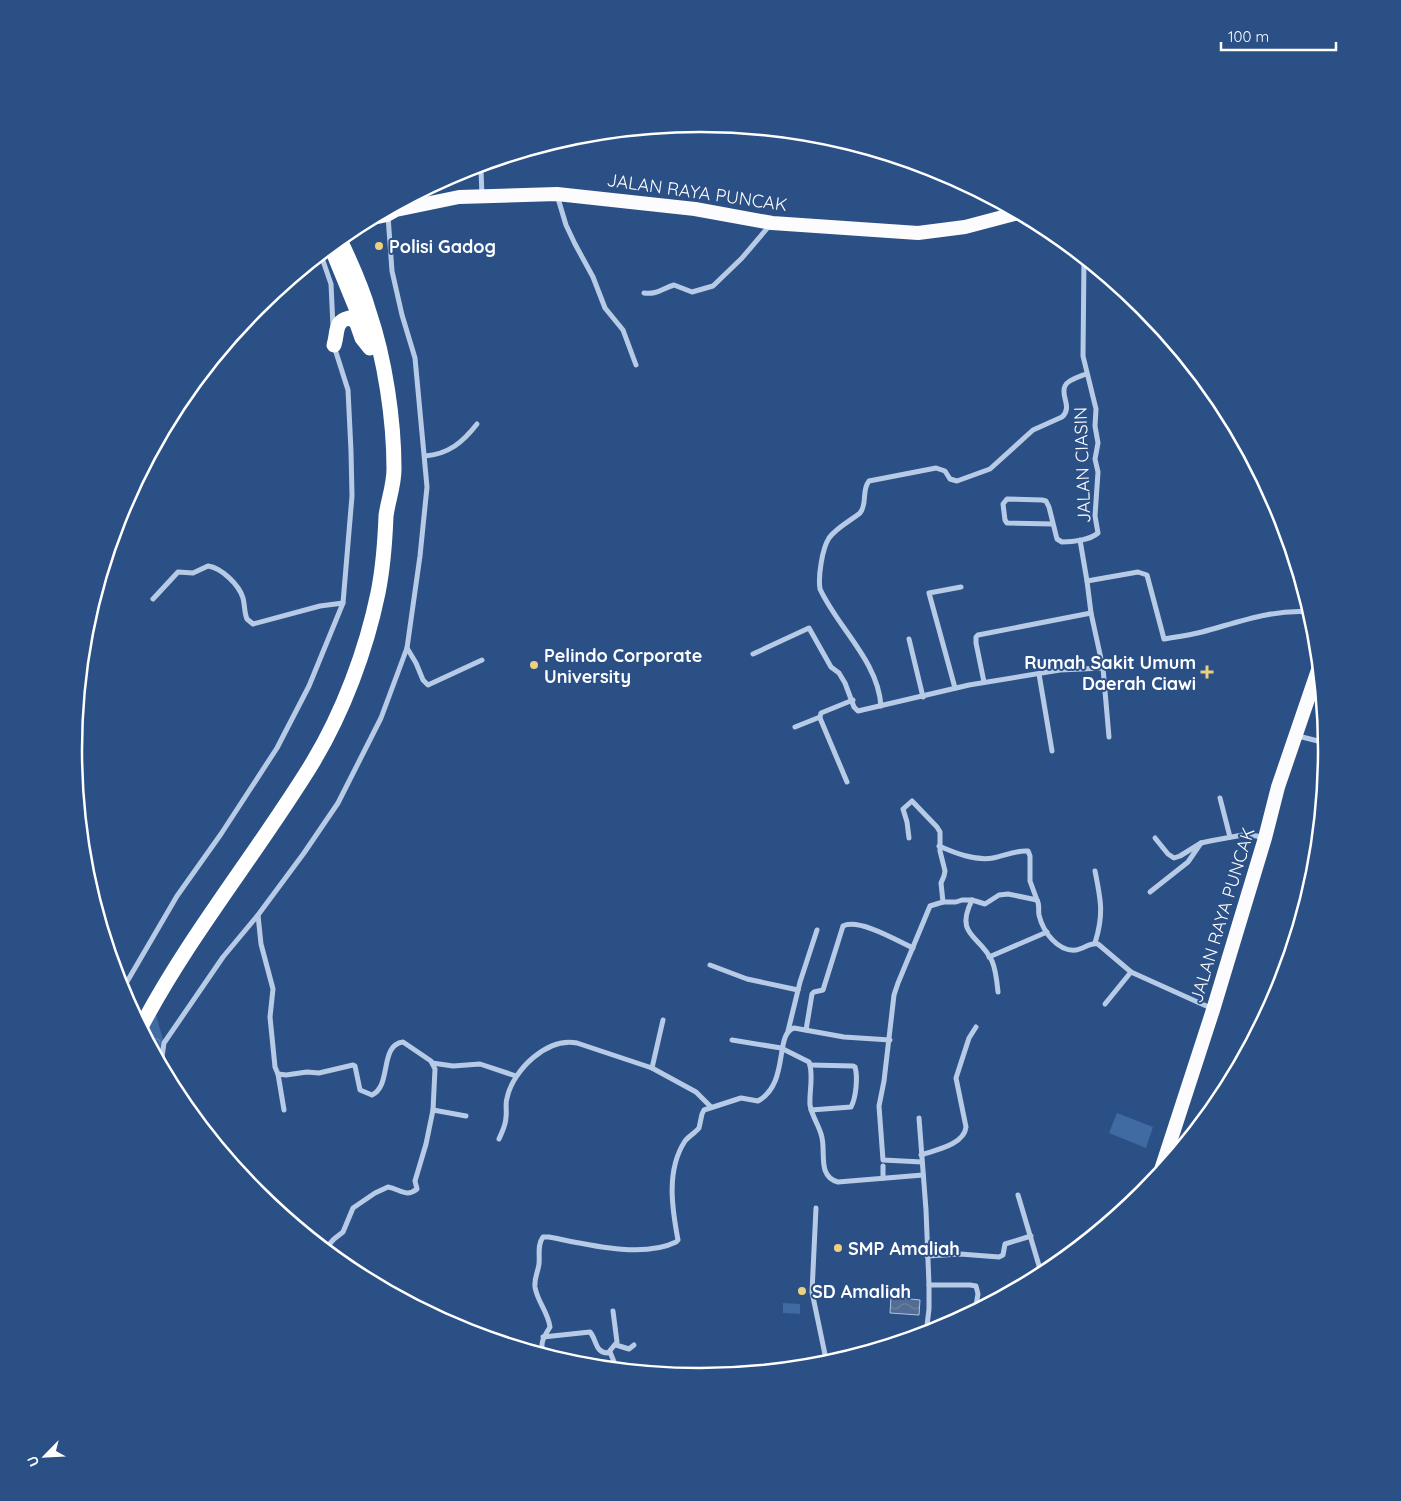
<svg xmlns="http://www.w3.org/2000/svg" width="1401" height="1501" viewBox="0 0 1401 1501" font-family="Quicksand,sans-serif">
<defs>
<pattern id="forest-crowns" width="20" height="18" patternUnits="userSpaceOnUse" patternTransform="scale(1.25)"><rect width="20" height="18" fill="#406aa2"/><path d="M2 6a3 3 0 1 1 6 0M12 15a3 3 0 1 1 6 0" fill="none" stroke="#5d80b0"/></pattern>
<pattern id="water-waves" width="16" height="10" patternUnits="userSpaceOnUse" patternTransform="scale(1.25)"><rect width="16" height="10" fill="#526c92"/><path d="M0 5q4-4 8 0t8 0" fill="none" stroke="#6c82a2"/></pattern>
</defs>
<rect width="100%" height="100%" fill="#2b5086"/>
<g fill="#406aa2">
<path d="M1117,1113L1153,1127L1146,1148L1109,1133Z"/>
<path d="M783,1303L800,1304V1314L783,1313Z"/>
</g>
<path fill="url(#forest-crowns)" d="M153,1005L164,1043L161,1065L141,1027Z"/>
<path fill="url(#water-waves)" stroke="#acc6e7" d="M891,1297L920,1300L919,1315L890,1313Z"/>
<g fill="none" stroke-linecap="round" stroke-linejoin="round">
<g stroke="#b7cbe7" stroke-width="5">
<path d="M557,195L566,225L575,244L593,277L605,308L623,330L636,365"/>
<path d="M482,196L481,170L504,158"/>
<path d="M321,255L331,284L333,327"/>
<path d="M644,293C657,295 663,288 674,285L692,292L713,286L742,258L770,225"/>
<path d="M1195,377L1200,376"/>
<path d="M425,456C449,454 463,442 477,424"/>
<path d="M1053,524L1007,523L1005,520L1003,504L1007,499L1042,500L1046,501L1049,507L1057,539L1062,542C1073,542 1090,540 1098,533L1095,516L1098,472L1095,459L1098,443L1095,426L1096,409L1083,356L1084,258"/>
<path d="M1080,540L1087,581L1138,572L1147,575L1164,639C1176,637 1190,635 1202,632C1239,622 1272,609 1310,612"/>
<path d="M153,599L178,572L193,573L208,566C222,568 239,585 243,598C245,605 244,612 247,619L253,624L320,606L343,603"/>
<path d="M909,639L923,697"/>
<path d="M407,648L416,663L423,680L428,685L482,660"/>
<path d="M753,654L809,628L831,667L839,673L845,683L854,707L858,711L969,685L1060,670L1103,668L1091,613L1087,581"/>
<path d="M1103,668L1109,737"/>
<path d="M1039,674L1052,751"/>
<path d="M984,682L976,643V637L978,635L1091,613"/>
<path d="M955,688L929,593L961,587"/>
<path d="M881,706C878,661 838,628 820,589C818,577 822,549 829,538C836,528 850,521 860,513C868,503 861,491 869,481L936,468L945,471L950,479L957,481L990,469L1033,430L1062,417C1073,407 1060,396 1065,386C1067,380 1081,376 1086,374"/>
<path d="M820,718L847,782"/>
<path d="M795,727L820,717L821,713L853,700"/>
<path d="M1298,736L1326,743"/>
<path d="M1220,798L1230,837"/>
<path d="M909,838L907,822L903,809L912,801L937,827L940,832V851L945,871L944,876L941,883L943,902L930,906L898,983L894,995L884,1081L879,1106L883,1160L922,1162"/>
<path d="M1155,838L1168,854L1174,858L1180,856L1201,843L1210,841L1248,834L1265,838"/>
<path d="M939,846C955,853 975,861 993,858C1004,856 1017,850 1028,851L1030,856V881L1037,900"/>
<path d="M1095,871C1101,901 1104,914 1095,943"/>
<path d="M1150,892L1188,862L1201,843"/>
<path d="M972,900C954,936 980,935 992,961C996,970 997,982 998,992"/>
<path d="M943,902H956L962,900H972L985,904L999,895L1008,894L1037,900C1040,905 1038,910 1039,915C1043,932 1058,952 1076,950C1084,949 1090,942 1098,944L1131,972L1213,1009"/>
<path d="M258,915L261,944L273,989L270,1017L275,1067L278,1074L286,1075L307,1072L319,1073L353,1065L355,1066L360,1090L372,1095C392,1086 379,1045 403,1042L431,1061L435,1069L433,1110L426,1144L415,1181L417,1189C406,1198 400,1189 388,1187L375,1193L353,1208L343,1232L334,1239L325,1249"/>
<path d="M989,957L1047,932"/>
<path d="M710,965L747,979L798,990"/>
<path d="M121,989L128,980L177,896L221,834L277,748L309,686L343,603L352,496L351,451L348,390L334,346"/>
<path d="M1105,1004L1131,972"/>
<path d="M806,1030L812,994L814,992L823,990L843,926C859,918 898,941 913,948"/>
<path d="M788,1031L800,982L817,930"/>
<path d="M732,1040L781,1048L809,1062C814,1075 809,1091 810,1105C812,1116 818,1124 821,1134C827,1150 816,1176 838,1182L923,1175"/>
<path d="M432,1063L453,1066L480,1064L516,1076"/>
<path d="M161,1064L164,1043L223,957L258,915L304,853L338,803L381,718L407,648L420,556L427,487L415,358L402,315L392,271L388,216"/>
<path d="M810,1065L853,1066L855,1067C858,1077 856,1098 851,1107L811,1110"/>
<path d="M652,1068L663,1020"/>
<path d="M278,1074L284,1110"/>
<path d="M433,1110L466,1116"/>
<path d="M919,1118L926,1210L929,1285V1309L926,1334"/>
<path d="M499,1139C502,1132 506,1125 506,1117C507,1111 505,1104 507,1098C513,1070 547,1037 577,1043L652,1068L696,1092L711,1107"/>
<path d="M921,1155C935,1150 964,1145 966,1127L956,1078L969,1038L976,1027"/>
<path d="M883,1178V1166"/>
<path d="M1018,1195L1040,1269L1044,1274"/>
<path d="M816,1208L812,1292L827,1364"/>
<path d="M927,1256L960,1254L999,1257L1003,1255L1005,1244L1031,1236"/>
<path d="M929,1285H970L976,1286L978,1294L975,1311"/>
<path d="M543,1337L590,1332C597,1340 595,1353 608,1353L617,1342L613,1311"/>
<path d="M616,1345L629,1349L634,1345"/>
<path d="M610,1352L617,1369"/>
<path d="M544,1355C539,1343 544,1337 550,1327C548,1312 537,1301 535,1287C534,1278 538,1272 539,1264C540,1255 537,1245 543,1237H549C585,1244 642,1259 676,1242L678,1240C672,1208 666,1170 685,1141C689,1136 695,1133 699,1128L702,1114L704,1110L741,1098L758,1101C790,1083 774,1034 794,1028L844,1037L890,1040"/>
</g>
<g stroke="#fcfcfe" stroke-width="14">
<path d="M373,218L387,215L396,210L459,197L557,194L695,209L772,223L918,233L965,227L1018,213"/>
<path d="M1160,1173L1213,1010L1265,838L1278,787L1319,667"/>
</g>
<g stroke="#fff" stroke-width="15">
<path d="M331,247L365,330"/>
<path d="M334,345C338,333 334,321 349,318L356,321L362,338L370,348"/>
<path d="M141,1027C190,934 258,852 313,762C343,712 366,651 378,593C383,568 385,542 386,516C388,500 394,486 394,469C394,420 385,359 369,312C362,287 351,263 340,240"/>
</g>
</g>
<g fill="#edd07f" stroke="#2b5086" stroke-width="2">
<circle cx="379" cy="246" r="5"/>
<circle cx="534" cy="665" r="5"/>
<path d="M1204.5 664.5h5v5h5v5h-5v5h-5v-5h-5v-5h5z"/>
<circle cx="838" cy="1248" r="5"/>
<circle cx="802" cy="1291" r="5"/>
</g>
<g text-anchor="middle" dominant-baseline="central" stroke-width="4" stroke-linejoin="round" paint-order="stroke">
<g font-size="18" fill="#fff" stroke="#2b5086">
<text transform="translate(697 192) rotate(8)">JALAN RAYA PUNCAK</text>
<text transform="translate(1082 465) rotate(-92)">JALAN CIASIN</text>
<text transform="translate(1222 915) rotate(-73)">JALAN RAYA PUNCAK</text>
</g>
<g font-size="18" font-weight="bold" fill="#fff" stroke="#2b5086" text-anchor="start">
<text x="389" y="246">Polisi Gadog</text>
<text x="544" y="655">Pelindo Corporate<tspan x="544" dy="21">University</tspan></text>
<text x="1196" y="662" text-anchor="end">Rumah Sakit Umum<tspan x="1196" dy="21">Daerah Ciawi</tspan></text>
<text x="848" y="1248">SMP Amaliah</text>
<text x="812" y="1291">SD Amaliah</text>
</g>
</g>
<path d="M0 0H1401V1501H0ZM82 750a618 618 0 1 1 1236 0a618 618 0 1 1-1236 0Z" fill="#2b5086" fill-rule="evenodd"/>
<path fill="none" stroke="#fff" stroke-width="2.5" d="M82 750a618 618 0 1 1 1236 0a618 618 0 1 1-1236 0Z"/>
<g transform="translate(45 1456) rotate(246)" stroke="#2b5086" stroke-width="4" paint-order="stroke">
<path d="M0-4L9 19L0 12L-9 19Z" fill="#ffffff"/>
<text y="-8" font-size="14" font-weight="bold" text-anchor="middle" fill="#ffffff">U</text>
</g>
<path d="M1221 42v8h115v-8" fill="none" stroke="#ffffff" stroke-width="2.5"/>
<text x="1228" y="42" font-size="15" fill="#ffffff" stroke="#2b5086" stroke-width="4" paint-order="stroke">100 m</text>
</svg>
